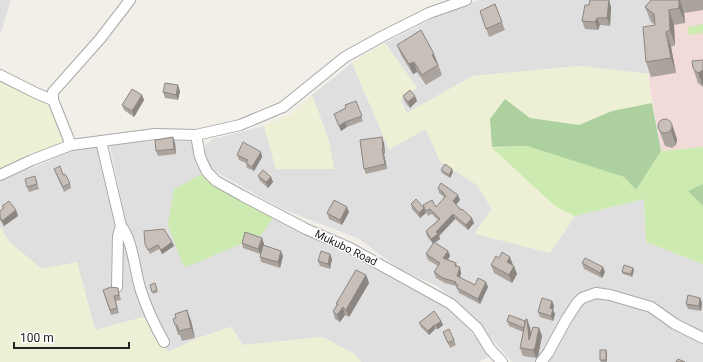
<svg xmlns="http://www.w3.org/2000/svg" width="703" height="362" viewBox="0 0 703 362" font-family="Roboto,sans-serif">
<rect width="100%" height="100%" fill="#f2efe9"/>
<g fill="#e0dfdf">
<path d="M0,0H11L0,35Z"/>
<path d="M478,0H653L649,74L580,66L473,76L407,113L400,100L417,88L385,43L444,13Z"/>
<path d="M352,63L389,149L426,129L440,161L477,185L492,209L475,233L550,253L575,216L644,199L646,242L703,264V362H512L477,322L439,287L401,270L359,239L280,208L209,168L203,155L205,145L213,139L264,126L276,169L329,141L312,95Z"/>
<path d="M166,140L195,142L196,164L202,174L175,189L275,215L443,301L492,355L479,362H361L354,354L322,337L243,345L231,327L198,338L168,352L151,315L95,330L77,263L42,269L10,243L0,227V180L51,160L69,150L101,146L119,218L126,225L110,145Z"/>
</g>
<path fill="#f2dad9" d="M653,0H703V147L661,151L649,80Z"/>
<g fill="#eef0d5">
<path d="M385,43L417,88L400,100L407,113L473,76L580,66L649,74V80L652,103L612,111L579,125L530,119L505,99L490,119L492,148L555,205L575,216L550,253L475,234L492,209L477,185L440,161L426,129L389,149L352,63Z"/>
<path d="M0,76L56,105L63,143L0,171Z"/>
<path d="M312,95L329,141L334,169H276L264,126L292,114Z"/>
<path d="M0,227L10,243L42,269L77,262L95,330L151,315L168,352L198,338L231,327L243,345L323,337L354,354L361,362H0Z"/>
</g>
<g fill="#cdebb0">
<path d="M703,24V33L690,35L687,33L688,27Z"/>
<path d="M527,146L624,177L636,190L661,151L703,147V184L689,191L703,206V264L646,242L644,199L575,216L555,206L492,148Z"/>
<path d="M202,174L215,183L275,215L261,235L194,264L184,267L168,225L174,189Z"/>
</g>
<g fill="#add19e">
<path d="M505,99L530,118L579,125L612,111L652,103L661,151L636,190L624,177L527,146L492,147L490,119Z"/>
<path d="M703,184V206L688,191Z"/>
</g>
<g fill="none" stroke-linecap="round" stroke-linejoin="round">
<defs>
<g id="minor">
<path d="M0,75L38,94L53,100"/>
<path d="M196,135L200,157L207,172L216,181L243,196L306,229L350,248L451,304L477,328L490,349L502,362"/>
<path d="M101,141L121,226C133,240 135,273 141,291C147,309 155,326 164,342"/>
<path d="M71,145L53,100V92L100,39L130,0"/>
<path d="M0,175L32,160L71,145L155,134L196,135L240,125L283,107L345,57L383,36L429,13L466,0"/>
<path d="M117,287L118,236L121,226"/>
<path d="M541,362L548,353L566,320L577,303L582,298L596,293L610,295L651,307L675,324L703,338"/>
</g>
</defs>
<use href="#minor" stroke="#a9a9a9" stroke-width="12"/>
<use href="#minor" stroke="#fff" stroke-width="10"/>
</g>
<g fill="#aba49e">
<path d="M590,0H609L611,7L610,26L600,25L598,30L585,29L582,21L589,5Z"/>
<path d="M651,0H703V10L684,13L685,23L674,25L675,45L671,47L676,73L651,77L646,62L655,25L651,22L645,7Z"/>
<path d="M495,4L505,30L489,37L480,11Z"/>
<path d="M397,45L438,64L442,75L426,85L417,72L413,74L401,55Z"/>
<path d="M703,60V87L698,83L693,68Z"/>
<path d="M180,91L178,100L165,98L163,92Z"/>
<path d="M142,95L144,100L134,117L124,110L122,105Z"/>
<path d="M403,96L417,101L410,108L405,102Z"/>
<path d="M356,101L363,121L347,127L341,131L334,114L346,108Z"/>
<path d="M665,119L677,139L676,145L672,148L665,146L658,127Z"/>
<path d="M175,143L176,154L158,156L156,151Z"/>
<path d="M384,143L385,154H384L387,169L366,174L364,169Z"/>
<path d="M261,152L262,157L254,171L247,168L246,163L239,160L237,155Z"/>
<path d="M54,169L63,175L70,183L71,188L64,192Z"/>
<path d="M441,170L453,172L450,178L442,173Z"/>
<path d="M35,176L39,189L29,192L27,187Z"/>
<path d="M258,176L271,177L273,182L268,188L260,181Z"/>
<path d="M438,188L460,200L456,204L474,223L468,230L455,219L439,236L440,239L434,243L448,251L450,256L448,260L456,263L461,273L460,278L475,285L488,287L480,304L459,293L458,290L457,289L456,286L445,283L436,278L434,272L438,266L428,260L426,254L433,244L427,236L426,231L438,220L432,214L428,216L425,210L423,205L436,207L444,198L443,196L439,193Z"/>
<path d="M411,204L426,213L420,218L412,209Z"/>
<path d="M2,206L16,210L18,216L4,226L0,220V211L3,208Z"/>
<path d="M349,212L342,225L329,219L327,213Z"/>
<path d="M262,238L264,244L263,245L283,256L280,268L261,262L260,257V254L243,248L242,243Z"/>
<path d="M172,242L174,246L162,254L159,249L150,254L145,244Z"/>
<path d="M330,254L332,259L330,269L320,266L318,261Z"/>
<path d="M582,263L605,272L602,278L584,269Z"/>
<path d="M491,265H513L517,274L512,283L494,273Z"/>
<path d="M633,268L634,270L632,277L623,274L622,272Z"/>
<path d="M366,275L369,283L349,317L345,315L340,322L335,319L333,311L337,305L336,304Z"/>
<path d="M155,283L158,292L153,294L150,285Z"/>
<path d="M103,290L119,293L121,300L116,301L119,313L111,315Z"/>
<path d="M700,298L702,303L701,311L688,309L686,304Z"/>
<path d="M552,301L554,306L553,310L555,314L553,321L540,317L538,312Z"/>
<path d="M187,310L191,321L195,338L182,341L180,335H178L175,325L176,318Z"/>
<path d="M441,321L443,325L438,329H435L429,335L421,327L419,323Z"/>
<path d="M507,321L530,327L531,334L539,328L542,336L538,356L536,358L523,356L520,348L523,332L509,326Z"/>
<path d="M443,332L454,340L456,345L450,348Z"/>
<path d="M607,353V362H601L600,360Z"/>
</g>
<g fill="#8b8681">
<path d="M609,0L611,7L610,26L607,18Z"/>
<path d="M679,0H680L684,13L685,23L679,8Z"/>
<path d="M669,10L674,25L675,45L670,30Z"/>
<path d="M597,18L600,25L598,30L595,22Z"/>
<path d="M666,32L671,47L676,73L671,58Z"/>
<path d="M434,54L438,64L436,65L432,55Z"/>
<path d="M414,62L417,72L413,74L409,64Z"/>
<path d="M703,70V86L698,73Z"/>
<path d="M178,85L180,91L178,100L176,95Z"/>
<path d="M142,95L144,100L134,117L132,111Z"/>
<path d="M415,96L417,101L410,108L408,102Z"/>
<path d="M345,122L347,127L341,131L339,126Z"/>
<path d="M672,124L677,139L676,145L671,131Z"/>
<path d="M173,137L175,143L176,154L174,149Z"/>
<path d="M382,137L384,143L385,154L383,148Z"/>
<path d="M382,149L384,154L387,169L385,164Z"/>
<path d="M261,152L262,157L254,171L252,167Z"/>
<path d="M452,169L453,172L450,178L449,175Z"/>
<path d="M271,177L273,182L268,188L266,182Z"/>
<path d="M458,195L460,200L455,206L453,201Z"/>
<path d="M347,207L349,212L342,225L340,220Z"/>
<path d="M424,208L426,213L420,218L419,213Z"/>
<path d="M16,210L18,216L4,226L2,221Z"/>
<path d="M453,214L455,219L439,236L440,239L433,244L431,239L436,232Z"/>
<path d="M472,218L474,223L468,230L466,225Z"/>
<path d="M262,238L264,244L260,254L258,249Z"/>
<path d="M172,242L174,246L162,254L161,250Z"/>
<path d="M281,251L283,256L280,268L278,262Z"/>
<path d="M448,251L450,256L445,264L443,258Z"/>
<path d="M330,254L332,259L330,269L328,264Z"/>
<path d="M510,257L513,265L510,270L507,262Z"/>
<path d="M514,266L517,274L512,283L509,275Z"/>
<path d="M460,267L461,273L459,281L457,276Z"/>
<path d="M603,267L605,272L602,278L600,273Z"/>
<path d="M633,268L634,270L632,277L631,274Z"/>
<path d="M366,275L369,283L349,317L346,310Z"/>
<path d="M486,282L488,287L480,304L478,299Z"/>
<path d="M700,298L702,303L701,311L699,306Z"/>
<path d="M552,301L554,306L553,310L555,314L553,321L551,316L550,308Z"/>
<path d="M343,307L345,315L340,322L337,315Z"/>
<path d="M187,310L191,321L195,338L191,328Z"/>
<path d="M527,319L530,327L532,347L526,333Z"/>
<path d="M441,321L443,325L438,329L436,325Z"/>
<path d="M434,325L435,329L429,335L428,331Z"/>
<path d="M539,328L542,336L538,356L536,358L533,350Z"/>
<path d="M606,350L607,353V362L606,360Z"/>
</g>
<g fill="#c7bfb8" stroke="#8b8681">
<path d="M590,0H609L607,18H597L595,22L582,21L585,5H589Z"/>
<path d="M651,0H679V8L669,10L670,30L666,32L671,58L646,62L643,27L655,25L654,14L645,7Z"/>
<path d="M495,4L502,22L486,29L480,11Z"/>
<path d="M421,30L434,54L432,55L438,65L422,75L414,62L409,64L397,45Z"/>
<path d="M703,60V70L698,73L693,68L692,61Z"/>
<path d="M165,83L178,85L176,95L163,92Z"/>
<path d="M132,89L142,95L132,111L122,105Z"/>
<path d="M410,90L415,96L408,102L403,96Z"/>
<path d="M356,101L362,116L345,122L339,126L334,114L346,108L345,105Z"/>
<circle cx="665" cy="126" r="7"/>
<path d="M173,137L174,149L156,151L155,140Z"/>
<path d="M382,137L383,148L382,149L385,164L364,169L360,140Z"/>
<path d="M243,142L261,152L252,167L246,163L248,160L237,155Z"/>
<path d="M445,164L452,169L449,175L441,170Z"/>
<path d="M60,166L63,175L65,174L70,183L63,187L54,169Z"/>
<path d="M263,170L271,177L266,182L258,176Z"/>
<path d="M35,176L37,184L27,187L25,179Z"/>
<path d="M441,183L458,195L453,201L461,210L462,209L472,218L466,225L453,214L436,232L438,234L431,239L426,231L440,219L430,209L426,211L423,205L432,200L436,207L446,196L442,193H444L438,188Z"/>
<path d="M416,199L424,208L419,213L411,204Z"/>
<path d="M334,200L347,207L340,220L327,213Z"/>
<path d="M9,201L16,210L2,221L0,217V211L4,208L2,206Z"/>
<path d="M164,229L172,242L161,250L158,245L148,250L145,244L144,231Z"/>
<path d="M245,232L262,238L258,249L242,243Z"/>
<path d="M434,242L448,251L443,258L456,263L455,266L460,267L457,276L475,285L478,278L486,282L478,299L457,288L458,285L455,284L456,282L443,278L434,272L440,263L426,254Z"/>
<path d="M263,245L281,251L278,262L260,257Z"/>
<path d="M321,251L330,254L328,264L318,261Z"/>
<path d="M502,252L510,257L507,262L514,266L509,275L491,265L496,256L499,258Z"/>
<path d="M585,258L603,267L600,273L582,263Z"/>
<path d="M624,265L633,268L631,274L622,272Z"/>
<path d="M356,270L366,275L346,310L343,307L337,315L333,311L338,304H336Z"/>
<path d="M155,283L157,290L152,292L150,285Z"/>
<path d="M111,287L118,288L119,295L114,296L117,308L110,310L103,290Z"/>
<path d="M688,295L700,298L699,306L686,304Z"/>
<path d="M542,298L552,301L550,308L553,309L551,316L538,312Z"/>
<path d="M187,310L191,328L179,331L177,325H175L173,319L176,318L175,314Z"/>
<path d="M434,311L441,321L436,325H434L428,331L419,323Z"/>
<path d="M509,315L525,321L524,328L507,321Z"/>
<path d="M526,319H527L529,340L533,327L539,328L535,348L533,350L520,348Z"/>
<path d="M449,329L454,340L448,343L443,332Z"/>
<rect x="600" y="350" width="6" height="10"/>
<path d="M678,359L685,362H676Z"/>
</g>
<g text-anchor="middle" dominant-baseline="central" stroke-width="3" stroke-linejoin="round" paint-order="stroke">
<g font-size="11" fill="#222" stroke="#fff">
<text transform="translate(346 248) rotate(26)">Mukubo Road</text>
</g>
</g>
<path d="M14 342v6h115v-6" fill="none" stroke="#222222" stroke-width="2"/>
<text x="20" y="342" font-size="12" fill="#222222" stroke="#ffffff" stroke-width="3" paint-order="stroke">100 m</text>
</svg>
